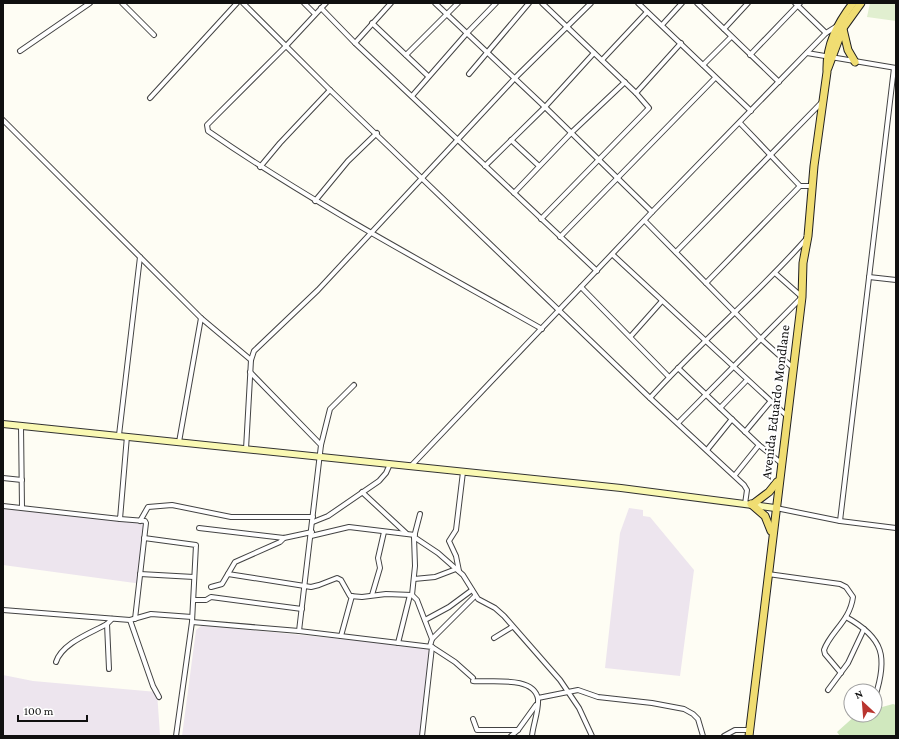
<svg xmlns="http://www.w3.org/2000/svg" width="899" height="739" viewBox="0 0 899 739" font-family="'Crimson Pro',serif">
<rect width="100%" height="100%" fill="#fefdf4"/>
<g fill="#ede5ee">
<path d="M629,508L643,510V516L650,517L694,570L680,676L605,668L620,533Z"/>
<path d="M3,509L148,522L142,584L3,565Z"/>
<path d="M202,625L433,648L423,736H182L196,630Z"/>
<path d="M3,675L33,681L157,692L160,735L165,736H3Z"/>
</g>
<path fill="#d0e8be" d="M893,704L896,705V736H840L837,732L856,715H875V709Z"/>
<path fill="#e1efd0" d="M870,3L896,4V21L867,17Z"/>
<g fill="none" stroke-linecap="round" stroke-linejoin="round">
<defs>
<g id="street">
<path d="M122,3L154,35"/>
<path d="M243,3L330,90L650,398L744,485L747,490L745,504"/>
<path d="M304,3L315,14"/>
<path d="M326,3L286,46L207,125L208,131C315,205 429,265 542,329"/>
<path d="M435,3L545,107L652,212"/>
<path d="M638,3L751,111"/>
<path d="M697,3L779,82"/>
<path d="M795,3L826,33"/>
<path d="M321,8L355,43L597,271"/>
<path d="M372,23L428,76"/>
<path d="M662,25L682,3"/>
<path d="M724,29L748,3"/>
<path d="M355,43L391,3"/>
<path d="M20,51L90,3"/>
<path d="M807,53L896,68"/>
<path d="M406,55L458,3"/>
<path d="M750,55L800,3"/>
<path d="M602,60L647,12"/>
<path d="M703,65L731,37"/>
<path d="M469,74L529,3"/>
<path d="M636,93L681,43"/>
<path d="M412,96L467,33L496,3"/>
<path d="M150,98L237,3"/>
<path d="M3,120L201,318L251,360"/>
<path d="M740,123L800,186H812"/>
<path d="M511,140L539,166"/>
<path d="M485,166L545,107L594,53"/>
<path d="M260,167L280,143L330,90"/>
<path d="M514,193L572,132L625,82"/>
<path d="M315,201L348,161L377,133"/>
<path d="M541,219L649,108L636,93L542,3"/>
<path d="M645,221L761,339L792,367"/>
<path d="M560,237L715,78"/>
<path d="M676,252L822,102"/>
<path d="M613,255L787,416"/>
<path d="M869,277L896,280"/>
<path d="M706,283L800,186"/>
<path d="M581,287L669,377"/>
<path d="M631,336L662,301"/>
<path d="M678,368L759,445L781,463"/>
<path d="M250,372L321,445L299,631"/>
<path d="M650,398C700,342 758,294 807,238"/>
<path d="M720,408L747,380"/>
<path d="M678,423L802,297L775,273"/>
<path d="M21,426L22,508"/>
<path d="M745,432L770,402"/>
<path d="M119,435L140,257"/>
<path d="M179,442L201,318"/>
<path d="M321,445L330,409L354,385"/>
<path d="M246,449L251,360L254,351L318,290L515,78L591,3"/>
<path d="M707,450L732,419"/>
<path d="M411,466L652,212L826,33L837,26"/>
<path d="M735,475L759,445"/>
<path d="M3,478L22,480"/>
<path d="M362,492L406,533"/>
<path d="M3,506L120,519L127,436"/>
<path d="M776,508L840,521L896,528"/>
<path d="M120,519L145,521L146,523L135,619"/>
<path d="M140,521L148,507L172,505L231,517H313"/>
<path d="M840,521L894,68"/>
<path d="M313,522L328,516L379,481L386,473L390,464"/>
<path d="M199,528L284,538L312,532"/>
<path d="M311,536L349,527L415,535"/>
<path d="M414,537L438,553L463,575L478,599L495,608L504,616L560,680L579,708L592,736"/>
<path d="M144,538L196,545L192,622L176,736"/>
<path d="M459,571L456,556L449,541L456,530L463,472"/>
<path d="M140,574L194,577"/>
<path d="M228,574L311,587L319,585L337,578L341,580L350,596L362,597L386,594L412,595L417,600L432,639"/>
<path d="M768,574L840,584L846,587L853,597C850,621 830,632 824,650L825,654L841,673"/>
<path d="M414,579L435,577L456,569"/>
<path d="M211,587L222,584L235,562L280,542L284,538"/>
<path d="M372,595L380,568L378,558L384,532"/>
<path d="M412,595L415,566L414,537L420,514"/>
<path d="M194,600H206L211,597L302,609"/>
<path d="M3,610L130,620L151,614L192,617"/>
<path d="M846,617C884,638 888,657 875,697"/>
<path d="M130,620L153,686L159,697"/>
<path d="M425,620L449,607L472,590"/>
<path d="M192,622L299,631L432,647L422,736"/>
<path d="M107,624L109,669"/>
<path d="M341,636L352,596"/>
<path d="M494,638L512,627"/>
<path d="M398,643L410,595"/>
<path d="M430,646L432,639L475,596"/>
<path d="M432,647L455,662L473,678"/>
<path d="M56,662C62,643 91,633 107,624L112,619"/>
<path d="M473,681C490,683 534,675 538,699C539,710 533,725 532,736"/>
<path d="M828,690L848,663L864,629"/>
<path d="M538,698L578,690L598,697L652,703L684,709L693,714L698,719L703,736"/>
<path d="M473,719L477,730H518"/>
<path d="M511,736L518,730L536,705"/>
<path d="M724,736L735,730H750"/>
</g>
<path id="secondary" d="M3,424L621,488L775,508"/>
<g id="primary">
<path d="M843,29L848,50L855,62"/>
<path d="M828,68L843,28L861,3"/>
<path d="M751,504L765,516L771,531"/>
<path d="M753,504L769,492L777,482"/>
<path d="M749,736L802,297L803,263L808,236L814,166L827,72C826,45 837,24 853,3"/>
</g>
</defs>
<use href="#street" stroke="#434343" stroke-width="6"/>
<use href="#secondary" stroke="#323232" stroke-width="8"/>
<use href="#primary" stroke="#212121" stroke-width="9"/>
<use href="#street" stroke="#fff" stroke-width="4"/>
<use href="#secondary" stroke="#faf9b3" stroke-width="6"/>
<use href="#primary" stroke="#f0dd72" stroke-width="7"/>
</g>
<g text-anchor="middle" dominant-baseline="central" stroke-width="4" stroke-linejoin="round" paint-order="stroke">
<g font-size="14" fill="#101010" stroke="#fff">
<text transform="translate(775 402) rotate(-83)">Avenida Eduardo Mondlane</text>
</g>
</g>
<rect width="899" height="739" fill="none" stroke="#101010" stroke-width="8"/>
<g transform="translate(863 703) rotate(334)"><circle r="19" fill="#ffffff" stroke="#9f9f9f"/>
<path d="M0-3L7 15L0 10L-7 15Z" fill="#b9352f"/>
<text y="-6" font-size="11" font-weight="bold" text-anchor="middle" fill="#101010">N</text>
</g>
<path d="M18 715v6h69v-6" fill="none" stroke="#101010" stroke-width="2"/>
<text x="24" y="715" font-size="12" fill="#101010" stroke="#ffffff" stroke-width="3" paint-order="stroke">100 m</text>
</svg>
